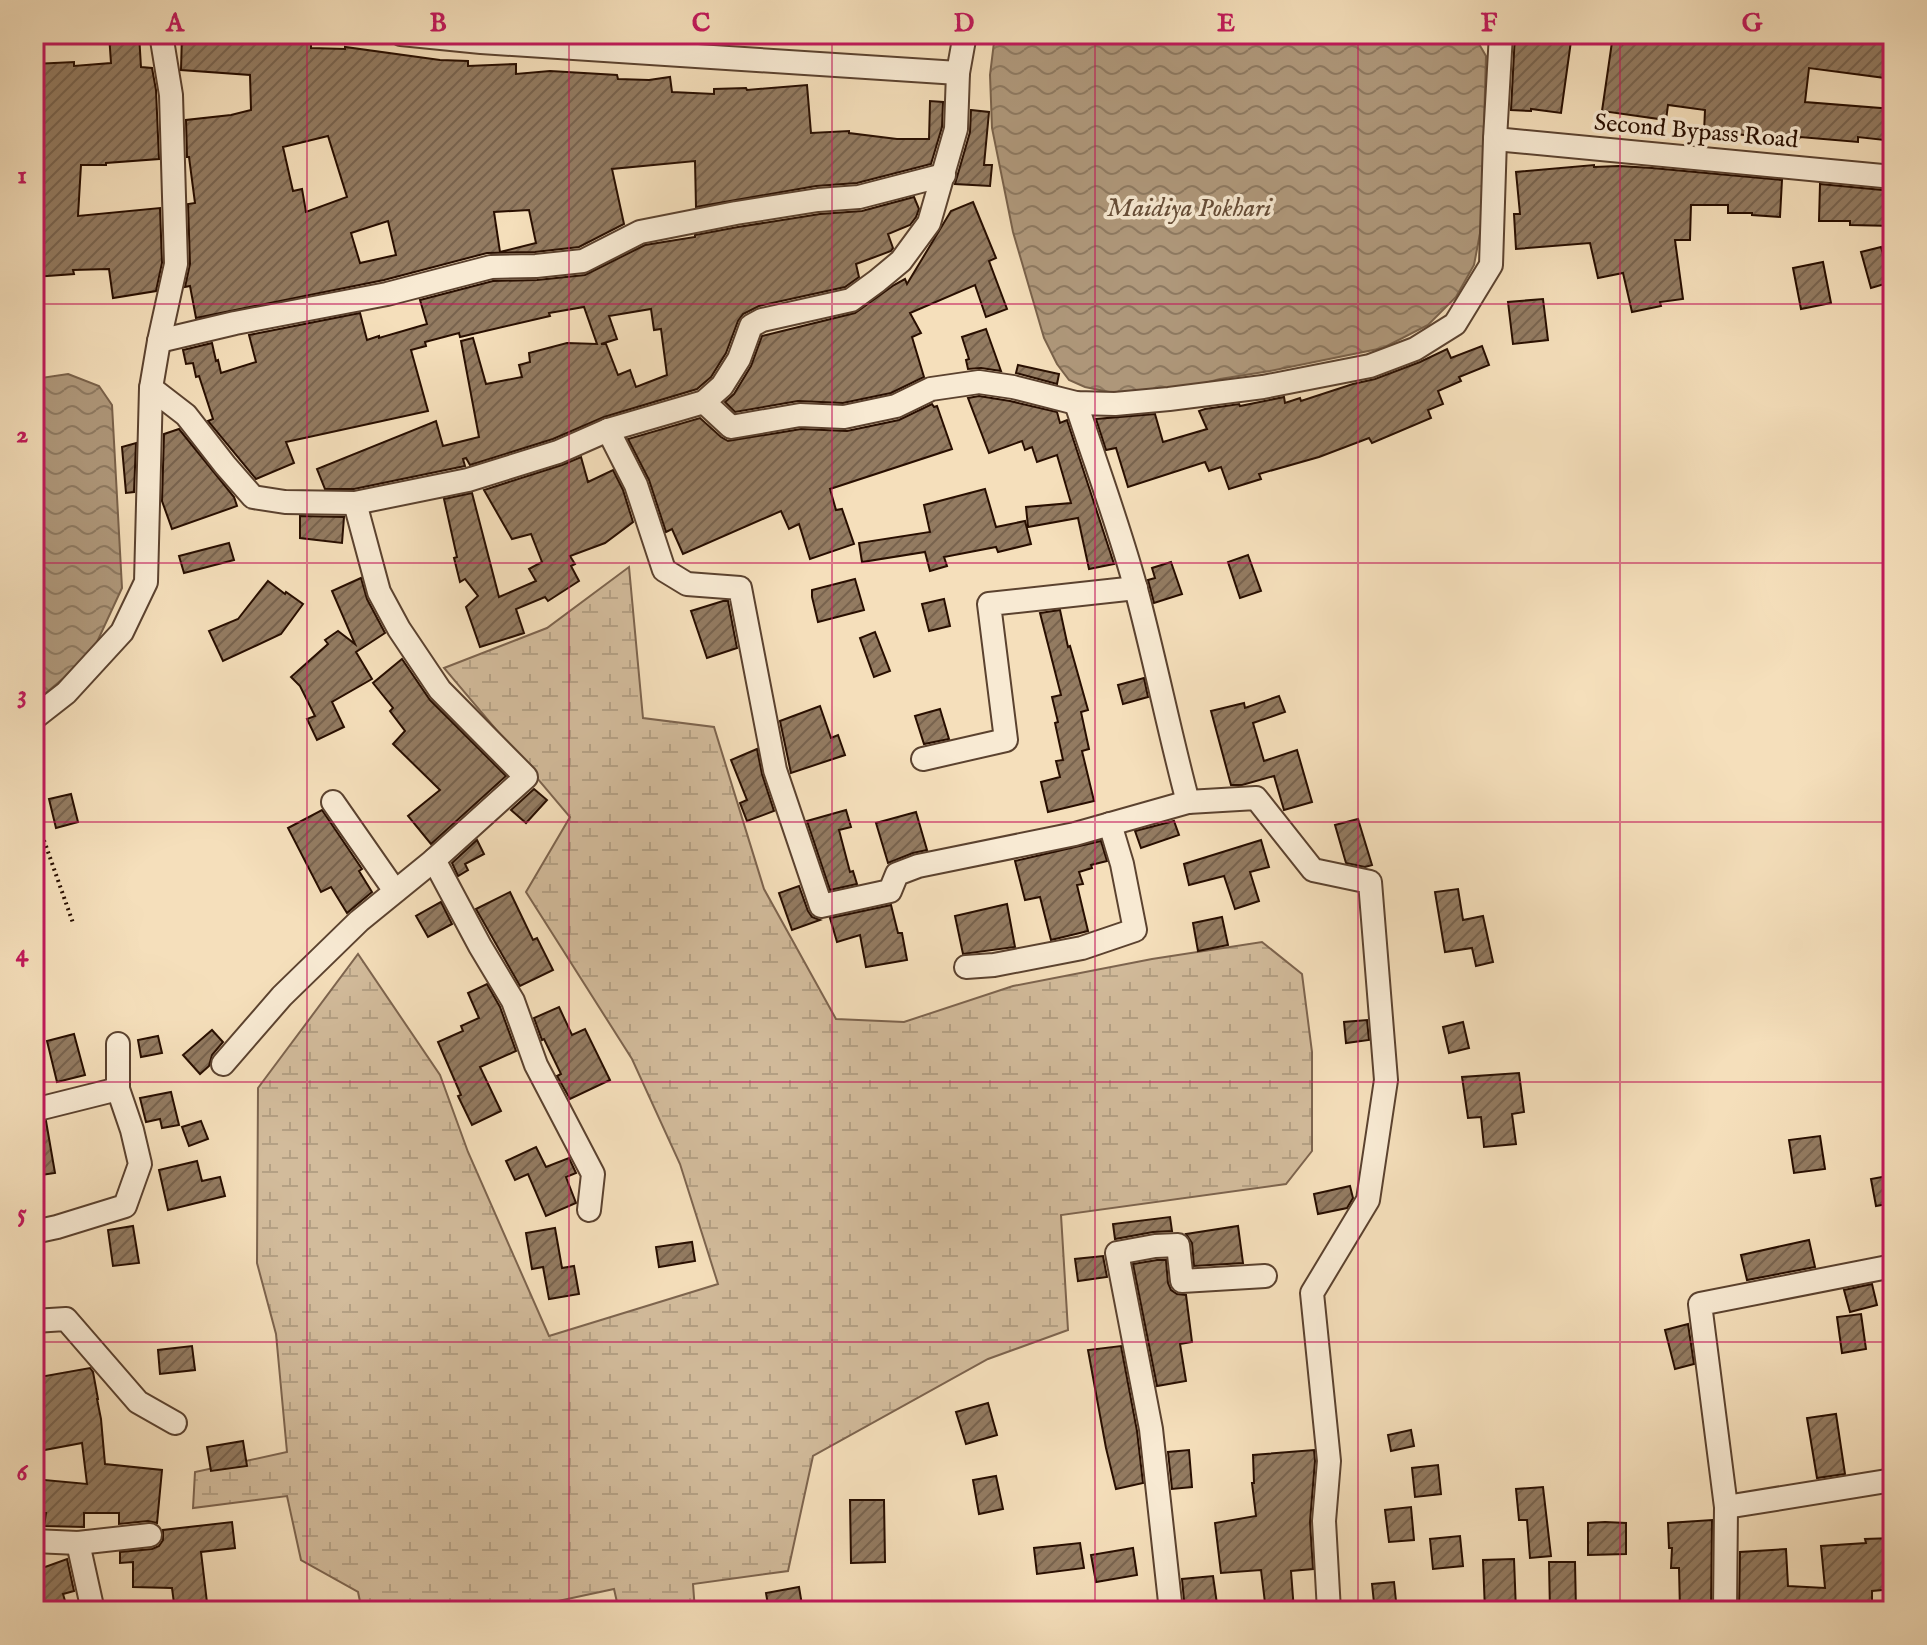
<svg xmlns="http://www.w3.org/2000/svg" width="1927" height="1645" viewBox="0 0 1927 1645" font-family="'IM FELL English',serif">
<defs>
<pattern id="wetland-marsh" width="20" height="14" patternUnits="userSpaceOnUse" patternTransform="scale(2)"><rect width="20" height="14" fill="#d2bb9b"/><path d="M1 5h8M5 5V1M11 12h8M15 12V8" fill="none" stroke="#b4a084"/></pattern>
<pattern id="water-waves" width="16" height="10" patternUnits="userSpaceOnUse" patternTransform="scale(2)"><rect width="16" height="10" fill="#af987b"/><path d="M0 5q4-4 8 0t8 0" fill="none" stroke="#8e7a62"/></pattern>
<pattern id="building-hatch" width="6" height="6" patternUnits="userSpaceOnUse" patternTransform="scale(2)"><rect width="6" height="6" fill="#937b61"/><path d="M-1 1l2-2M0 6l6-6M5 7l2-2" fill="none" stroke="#78634e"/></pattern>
</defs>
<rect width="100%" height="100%" fill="#f5dfbb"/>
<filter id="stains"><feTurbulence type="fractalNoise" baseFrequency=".0025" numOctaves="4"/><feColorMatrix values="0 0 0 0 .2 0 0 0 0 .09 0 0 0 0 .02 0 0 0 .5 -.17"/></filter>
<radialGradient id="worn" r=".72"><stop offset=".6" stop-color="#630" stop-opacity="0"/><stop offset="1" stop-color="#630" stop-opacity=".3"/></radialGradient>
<path fill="url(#wetland-marsh)" stroke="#7d644e" stroke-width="2" d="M629,567L643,718L714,727L764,889L836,1019L904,1022L1013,986L1152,959L1262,942L1302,974L1312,1052V1151L1286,1184L1061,1215L1068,1330L988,1359L813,1456L788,1571L693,1584L695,1611H619L614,1589L530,1607V1611H362L358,1592L301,1560L287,1496L193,1508L195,1472L287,1452L276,1334L257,1263L258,1088L358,954L440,1075L468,1152L549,1336L718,1284L680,1164L632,1059L526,892L570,817L444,668L547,628Z"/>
<g fill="url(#water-waves)" stroke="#79614a" stroke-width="2">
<path d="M995,34H1469L1475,37L1486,56L1481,228L1474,265L1456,297L1428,325L1383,348L1270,371L1220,379L1163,394L1109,392L1085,387L1069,380L1057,364L1044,338L1013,232L992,128L990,75Z"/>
<path d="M68,374L99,386L112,405L122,588L91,655L34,703V379Z"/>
</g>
<g fill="url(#building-hatch)" stroke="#280e00" stroke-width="2" fill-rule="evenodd">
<path d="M109,34H139L141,67L152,68L156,90L159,159L106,163V165H81L78,216L160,208L162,263L156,291L113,298L109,269L73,270L74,274L34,277V175H36L34,64L74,62V66L111,63Z"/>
<path d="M182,34L246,36V37L271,38V40L311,42V48L345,49V47L440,60L468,61V66L516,64V74L550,71L617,75L618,79L649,80L670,77L672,92L714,94V89L746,88L747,90L807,85L811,133L849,131V133L897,139H929L930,101L943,102L942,127L931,164L857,183L816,186L696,207L695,161L612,169L624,224L579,247L535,252L487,253L384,280L196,318L190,286L185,287L190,264L188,204L195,203L189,157H187L186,120L231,115L251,110L250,75L181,70ZM328,136L347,197L306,212L302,189L293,191L283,147ZM529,210L536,243L500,252L494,212ZM388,221L396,255L360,263L351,233Z"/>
<path d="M1515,34H1572L1561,113L1531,109V111L1511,110Z"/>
<path d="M1623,34H1893V79L1809,68L1805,102L1893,109V141L1858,137V142L1800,137L1799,139L1704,132L1705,110L1668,105L1666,120L1602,111L1612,42L1622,44Z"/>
<path d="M971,110L989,112L984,165H992L990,186L955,184L970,132Z"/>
<path d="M1594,165V167L1619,166L1652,168L1782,180L1780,217L1752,215V213H1728V205H1691L1690,240H1675L1683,299L1660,302L1661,306L1632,312L1623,273L1598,278L1590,243L1516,249L1514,214H1520L1516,172Z"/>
<path d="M1820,184L1893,191V226L1850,225V221H1819Z"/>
<path d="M914,197L919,209L916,217L910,225L888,234L893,248L891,251L856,264L859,277L845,287L759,306L743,314L738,321L726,353L711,377L697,389L604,417L553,439L470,465L466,458L463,459L465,466L354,489H325L317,469L436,421L443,446L479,437L461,341L473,338L486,384L522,377L519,365L530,362L529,353L567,343L597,344L584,307L549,313L550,316L460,337L459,333L425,342L426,346L411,350L428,411L286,442L294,463L256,479L208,421L213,419L199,376L196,377L193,363L186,364L183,350L212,343L216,361L218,360L221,373L256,362L249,335L360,313L367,340L379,336V338L427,324L420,300L493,281L537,280L585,275L645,245L695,237V235L738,227L820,214L862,211ZM651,309L654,330L661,329L667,375L636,387L630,370L618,375L606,344H601L617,339L609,316Z"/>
<path d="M973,202L996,258L989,261L1007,309L986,317L975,285L910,313L921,333L912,337L924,377L891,393L843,403L798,401L735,412L725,402L734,394L751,366L762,336L855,313L894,285L905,279L907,284L951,211Z"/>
<path d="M1881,247L1891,282L1871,288L1861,252Z"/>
<path d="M1823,262L1831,303L1801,309L1793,268Z"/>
<path d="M1543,299L1548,340L1513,344L1508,302Z"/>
<path d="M986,329L1001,371L981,368L968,369L966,360L969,359L962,337Z"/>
<path d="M1482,346L1489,365L1459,377L1461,381L1438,391L1443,404L1428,410L1431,418L1372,443L1369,438L1319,457L1259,474L1261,479L1229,489L1221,467L1209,471L1205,462L1128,487L1116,448L1106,450L1096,419L1155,414L1163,442L1207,429L1199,411L1205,409L1239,404L1240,406L1284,397L1285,403L1300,398L1301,401L1353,384L1375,379L1420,362L1447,349L1451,358Z"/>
<path d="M1018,365L1059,374L1057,384L1016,373Z"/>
<path d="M979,396L1010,401L1057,412L1060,423L1067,420L1114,564L1089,569L1078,518L1028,527L1026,507L1071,503L1057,455L1037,462L1032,447L1025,450L1022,441L989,453L968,398Z"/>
<path d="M932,404L934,407L937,406L952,449L830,489L836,510L842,509L854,544L810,559L799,524L789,529L781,511L683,554L672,529L666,532L649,480L628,439L700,418L721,437L728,441L801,429L847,431L899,420Z"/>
<path d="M179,429L234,497L237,506L172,529L162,501L164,434Z"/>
<path d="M136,443L134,492L126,493L122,447Z"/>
<path d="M581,457L588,482L613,470L623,490L633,522L605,543L570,556L575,564L571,566L579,581L548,601L545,597L516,609L524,633L480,647L466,607L478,596L465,579L460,582L454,558L457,557L444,499L472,493L499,597L536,581L529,569L542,562L531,534L512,539L484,490L562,465Z"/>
<path d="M985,489L996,527L1025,521L1031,544L998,552L996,547L944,557L947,566L930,571L925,552L862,562L859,543L930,532L924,505Z"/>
<path d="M300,516L344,517L342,543L300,538Z"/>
<path d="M229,543L234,560L184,573L179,556Z"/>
<path d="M1248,555L1261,591L1240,598L1228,562Z"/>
<path d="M1171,562L1182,594L1154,603L1148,580L1155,578L1152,568Z"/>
<path d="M361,578L367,599L385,633L356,652L372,679L332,702L344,727L317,740L307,719L315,716L300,686L291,677L328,644L325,640L338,631L355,644L332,591Z"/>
<path d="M855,579L864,610L818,622L812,597V590Z"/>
<path d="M268,581L285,594L286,592L303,604L281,634L223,661L209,631L238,619Z"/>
<path d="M944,599L950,626L929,631L922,604Z"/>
<path d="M723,601H728L737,648L707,658L691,611Z"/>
<path d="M1060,610L1068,647L1070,646L1088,710L1081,712L1089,749L1082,751L1094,801L1048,812L1041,782L1060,777L1056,761L1063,760L1055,723L1058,722L1052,697L1061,695L1040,613Z"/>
<path d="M875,632L890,671L874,677L860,638Z"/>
<path d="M402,659L430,700L506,776L431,844L408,816L440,790L393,744L405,731L390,711L393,708L373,683Z"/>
<path d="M1144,678L1148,697L1123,704L1118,685Z"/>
<path d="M1279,696L1285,712L1253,723L1264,761L1297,750L1312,802L1284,810L1274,776L1242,785H1231L1211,711L1244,703L1245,708Z"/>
<path d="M820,706L831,738L838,735L845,755L791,773L780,721Z"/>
<path d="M940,709L949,739L924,744L915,716Z"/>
<path d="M757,749L762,774L774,811L747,821L740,803L747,800L731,760Z"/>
<path d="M534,789L547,800L526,823L511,810Z"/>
<path d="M71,794L78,822L56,828L49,799Z"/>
<path d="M322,810L362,869L359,871L372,892L347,913L331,887L321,892L288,828Z"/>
<path d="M846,810L851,827L839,830L850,872L853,871L857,884L830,890L807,821Z"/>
<path d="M916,812L927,850L913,853L888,863L876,823Z"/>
<path d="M1358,819L1372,865L1365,867L1346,863L1335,825Z"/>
<path d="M1174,821L1179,835L1141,848L1135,831Z"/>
<path d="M477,840L484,854L465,864L468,870L458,876L452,863Z"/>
<path d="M1261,840L1269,867L1250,872L1259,901L1235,909L1224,876L1189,885L1184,864Z"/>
<path d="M1101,841L1107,861L1091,865L1092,868L1079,872L1083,884L1077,885L1088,931L1051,940L1040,897L1025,900L1015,861Z"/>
<path d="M799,886L808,911L812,917L820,920L792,930L779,893Z"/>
<path d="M1458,889L1463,920L1483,916L1493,962L1476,966L1472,948L1445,952L1435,892Z"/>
<path d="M510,892L533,940L537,938L553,970L520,986L476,909Z"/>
<path d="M441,902L452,924L428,937L416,916Z"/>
<path d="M1007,904L1015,947L963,954L955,916Z"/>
<path d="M891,905L898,933H902L907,960L866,967L860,935L837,942L830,918Z"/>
<path d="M1222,917L1228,945L1198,951L1193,923Z"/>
<path d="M487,984L500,1007L516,1051L480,1067L501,1111L472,1125L458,1096L461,1095L438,1042L463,1031L461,1026L479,1018L468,993Z"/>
<path d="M559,1007L572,1035L585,1029L610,1080L570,1099L557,1076L561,1074L544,1039L542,1040L534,1018Z"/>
<path d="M1367,1020L1369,1040L1346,1043L1344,1022Z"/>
<path d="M1463,1022L1469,1048L1449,1053L1443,1027Z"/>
<path d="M212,1030L223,1042L212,1055L209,1066L200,1074L183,1055Z"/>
<path d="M74,1034L85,1075L57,1082L47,1041Z"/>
<path d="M158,1036L162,1053L141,1057L138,1040Z"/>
<path d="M1519,1073L1524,1112L1512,1114L1516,1144L1484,1147L1481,1117L1468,1118L1462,1077Z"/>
<path d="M171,1092L179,1125L162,1128L160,1119L146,1122L140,1098Z"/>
<path d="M46,1121L55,1173L34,1176V1124Z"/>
<path d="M201,1121L208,1139L189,1146L182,1127Z"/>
<path d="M1820,1136L1825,1169L1794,1173L1789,1140Z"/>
<path d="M536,1147L546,1167L569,1158L576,1173L566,1177L576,1203L546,1216L528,1174L515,1180L506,1161Z"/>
<path d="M197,1161L202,1181L220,1177L225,1196L168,1210L159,1170Z"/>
<path d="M1893,1175V1203L1876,1206L1871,1179Z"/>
<path d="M1350,1186L1353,1198L1347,1208L1318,1214L1314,1194Z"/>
<path d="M1170,1217L1172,1231L1153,1232L1115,1239L1113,1224Z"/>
<path d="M133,1226L139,1263L113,1266L108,1230Z"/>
<path d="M1238,1226L1243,1263L1194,1266L1192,1243L1186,1234Z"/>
<path d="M555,1228L562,1268L574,1266L579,1294L549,1299L543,1267L532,1269L526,1233Z"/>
<path d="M1809,1240L1815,1267L1747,1280L1741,1255Z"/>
<path d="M692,1242L695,1261L659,1267L656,1247Z"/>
<path d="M1103,1256L1107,1277L1078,1281L1075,1259Z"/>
<path d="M1157,1260H1166L1168,1283L1171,1290L1177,1294L1186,1295L1192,1342L1180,1344L1186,1381L1157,1386L1133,1264Z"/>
<path d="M1872,1284L1877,1305L1850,1312L1844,1290Z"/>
<path d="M1861,1314L1866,1349L1842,1353L1837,1317Z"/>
<path d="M1688,1324L1694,1364L1675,1369L1665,1330Z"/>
<path d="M192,1346L195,1370L160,1374L158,1350Z"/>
<path d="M1121,1346L1137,1431L1143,1483L1116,1489L1106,1448L1088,1350Z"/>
<path d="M90,1368L93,1372L98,1399H97L101,1419L105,1464L162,1470L157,1523L148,1521L119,1524V1513H84V1527L44,1526L46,1513H34V1479L87,1484L82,1443L34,1452V1433L42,1431L34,1378Z"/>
<path d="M988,1403L997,1435L966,1444L956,1412Z"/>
<path d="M1836,1414L1845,1474L1817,1478L1807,1418Z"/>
<path d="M1411,1430L1414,1446L1391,1451L1388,1435Z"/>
<path d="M243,1441L247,1466L211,1471L207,1447Z"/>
<path d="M1189,1450L1192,1487L1172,1489L1168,1452Z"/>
<path d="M1314,1450L1315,1461L1310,1522L1313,1569L1291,1571L1294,1611H1266L1261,1570L1221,1573L1215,1523L1256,1516L1252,1483H1254L1253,1455Z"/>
<path d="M1438,1465L1441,1494L1415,1497L1412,1468Z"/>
<path d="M996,1476L1003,1509L979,1514L973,1480Z"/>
<path d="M1543,1487L1551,1556L1530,1558L1527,1520H1519L1516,1489Z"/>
<path d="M850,1500H884L885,1562L851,1563Z"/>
<path d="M1411,1507L1414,1540L1389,1542L1385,1510Z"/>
<path d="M1712,1520L1711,1611H1680L1679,1568H1671L1672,1548H1669L1668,1523Z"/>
<path d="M232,1522L235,1548L201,1552L208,1611H175L172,1588L133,1587V1562L120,1563V1552L152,1549L159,1546L163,1540V1530Z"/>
<path d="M1605,1522L1626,1523V1554L1588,1555V1523Z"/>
<path d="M1460,1536L1463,1566L1433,1569L1430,1539Z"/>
<path d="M1893,1538V1589L1872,1591V1611H1739L1740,1552L1786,1549L1788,1586L1825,1588L1821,1546L1866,1543L1865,1539Z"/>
<path d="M1080,1543L1084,1568L1037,1574L1034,1548Z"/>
<path d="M1133,1548L1137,1575L1096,1582L1091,1555Z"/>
<path d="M67,1559L74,1591L63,1594L68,1611H34V1571Z"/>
<path d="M1514,1559L1516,1611H1485L1483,1560Z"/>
<path d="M1549,1562H1575L1576,1611H1550Z"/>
<path d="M1213,1576L1218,1611H1185L1182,1579Z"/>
<path d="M1394,1582L1396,1601L1374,1603L1372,1584Z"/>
<path d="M799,1587L803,1611H769L766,1593Z"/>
</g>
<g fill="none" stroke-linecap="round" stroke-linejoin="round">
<defs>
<g id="street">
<path d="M401,34L481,42L958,73"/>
<path d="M1495,139L1893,177"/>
<path d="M159,341L235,323L387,294L491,267L536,266L583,261L640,232L736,213L818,200L859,197L944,175"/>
<path d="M151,388L186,415L225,465L253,497L285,502L355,503L468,480L558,452L608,430L704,402L722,386L739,359L751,326L762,320L851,300L877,281L901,261L929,223L956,129L958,73L965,34"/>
<path d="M704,402L731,427L800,415L844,417L896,406L931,389L979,382L1013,387L1076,403L1115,404L1169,399L1263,387L1370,366L1415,349L1455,324L1491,265L1495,139L1501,34"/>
<path d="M1076,403C1096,465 1119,526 1136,589C1155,660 1169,731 1188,802L1256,798L1313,870L1370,882L1386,1080L1368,1200L1312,1293L1329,1461L1324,1521L1329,1611"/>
<path d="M608,430L636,485L664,570L687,584L740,588L775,770L821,906L890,891L897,874L918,866L1075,834L1188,802"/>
<path d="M34,718L66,693L122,632L146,582L151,388L159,341L176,264L171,95L161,34"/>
<path d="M923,759L1006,740L989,604L1136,588"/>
<path d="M333,802L395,891"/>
<path d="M434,860L480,946L513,1001L536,1065L593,1174L589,1210"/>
<path d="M966,967L994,965L1082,948L1135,930L1122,864L1110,824"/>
<path d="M223,1064L282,996L359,921L434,860L526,777L440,690L399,629L379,592L355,503"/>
<path d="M34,1110L118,1089"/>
<path d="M34,1232L57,1227L125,1206L140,1164L132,1130L118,1089V1044"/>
<path d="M34,1321L66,1319L138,1402L175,1423"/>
<path d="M1726,1507L1893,1480"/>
<path d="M34,1541L78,1543L150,1535"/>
<path d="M78,1543L93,1611"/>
<path d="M1171,1611L1151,1429L1117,1253L1155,1246L1178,1245L1182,1281L1265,1276"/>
<path d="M1725,1611L1726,1507L1700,1304L1893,1266"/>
</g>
</defs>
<use href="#street" stroke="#5b422f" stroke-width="26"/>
<path stroke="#280e00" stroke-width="4" stroke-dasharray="2 4" stroke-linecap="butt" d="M34,812L73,923"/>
<use href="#street" stroke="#f8ead3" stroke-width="22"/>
</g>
<path fill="none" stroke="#c2185b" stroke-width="2" stroke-opacity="0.55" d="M307,34V1611M569,34V1611M832,34V1611M1095,34V1611M1358,34V1611M1620,34V1611M34,304H1893M34,563H1893M34,822H1893M34,1082H1893M34,1342H1893"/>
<g text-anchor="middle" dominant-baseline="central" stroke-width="7" stroke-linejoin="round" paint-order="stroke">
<g font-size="24" fill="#280e00" stroke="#f8ead3">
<text transform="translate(1696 132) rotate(5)">Second Bypass Road</text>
</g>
<g font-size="26" font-style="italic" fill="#654c37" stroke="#f8ead3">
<text x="1189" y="208">Maidiya Pokhari</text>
</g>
</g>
<rect width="1927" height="1645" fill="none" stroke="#f5dfbb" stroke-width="88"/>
<rect x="44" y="44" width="1839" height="1557" fill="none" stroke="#c2185b" stroke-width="3"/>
<g font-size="26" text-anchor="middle" font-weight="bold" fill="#c2185b">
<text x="175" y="31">A</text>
<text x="438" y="31">B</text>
<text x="701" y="31">C</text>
<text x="964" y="31">D</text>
<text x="1226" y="31">E</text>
<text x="1489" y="31">F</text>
<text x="1752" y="31">G</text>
<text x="22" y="183">1</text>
<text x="22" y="442">2</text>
<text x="22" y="702">3</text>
<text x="22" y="961">4</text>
<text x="22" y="1221">5</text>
<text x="22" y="1480">6</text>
</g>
<rect width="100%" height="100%" filter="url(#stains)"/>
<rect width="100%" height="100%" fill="url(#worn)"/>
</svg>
